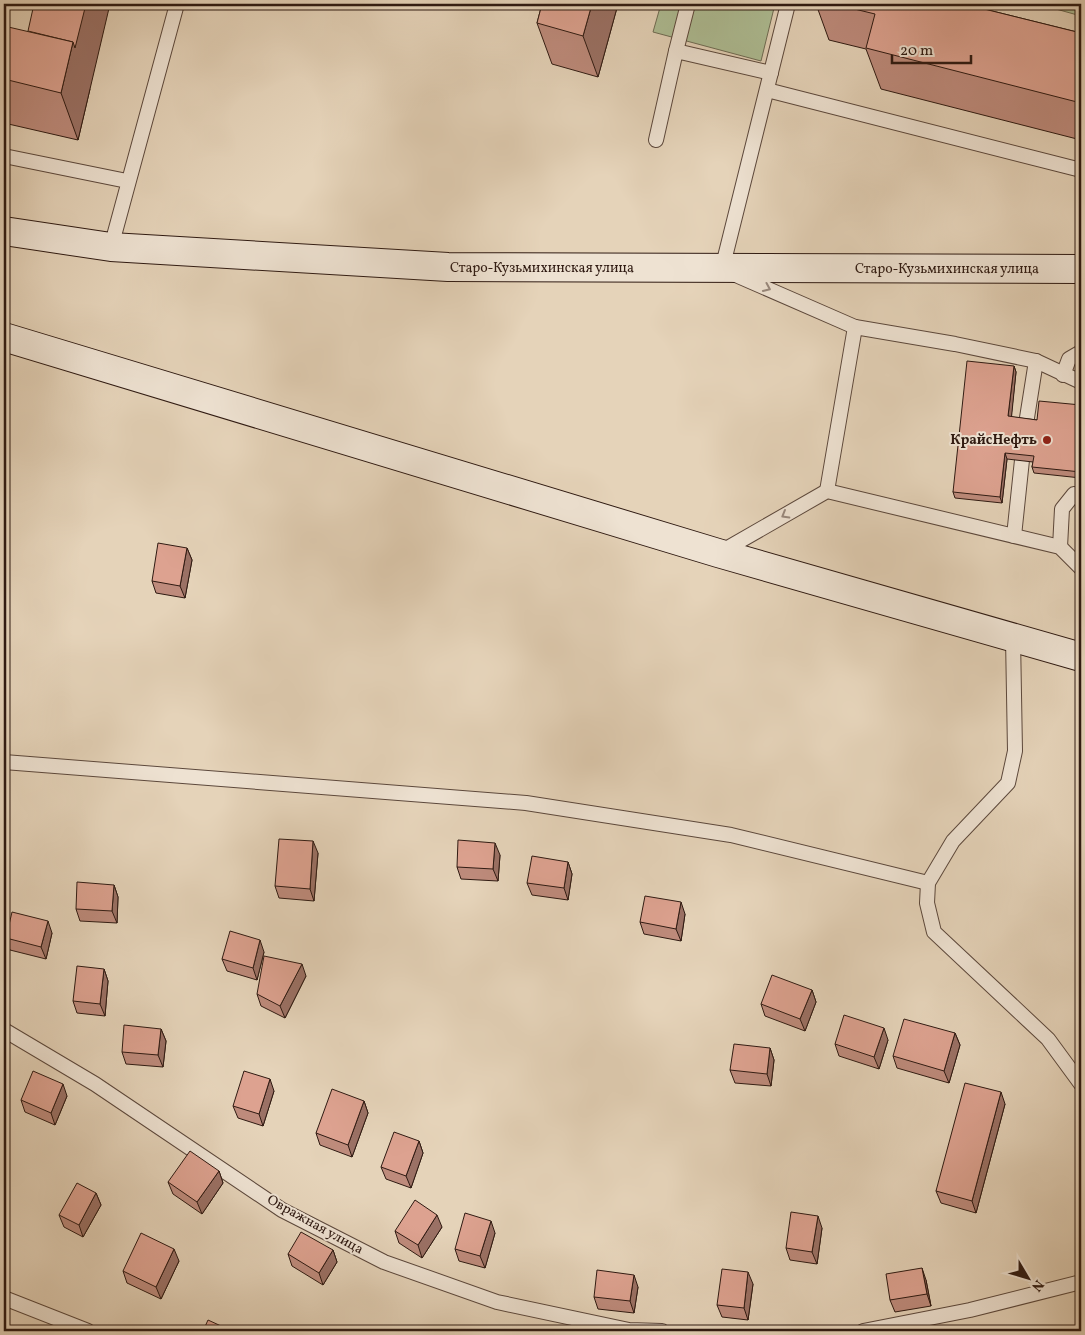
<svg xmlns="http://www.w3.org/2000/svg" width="1085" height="1335" viewBox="0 0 1085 1335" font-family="Vollkorn,serif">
<rect width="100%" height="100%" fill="#e5d3b9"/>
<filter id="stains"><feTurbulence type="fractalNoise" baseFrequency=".004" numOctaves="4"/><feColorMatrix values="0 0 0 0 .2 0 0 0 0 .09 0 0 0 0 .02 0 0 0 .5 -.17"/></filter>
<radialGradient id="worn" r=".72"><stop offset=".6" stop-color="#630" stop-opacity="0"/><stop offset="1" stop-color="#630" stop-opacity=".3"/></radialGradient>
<g fill="#aebe95" stroke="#6e6c54">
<path d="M661,4H775L761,61L653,32Z"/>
<path d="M1038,4H1081V16Z"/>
</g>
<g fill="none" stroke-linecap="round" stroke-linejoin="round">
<defs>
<g id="lane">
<path d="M788,4L722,269L855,327"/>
<path d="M676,51L688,4"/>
<path d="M767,90L1081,170"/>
<path d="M656,140L676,51L771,73"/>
<path d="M4,156L127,181"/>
<path d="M111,247L177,4"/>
<path d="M1063,375L1069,359L1081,352"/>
<path d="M1026,424L1036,361"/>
<path d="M827,491L855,327L955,344L1036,361L1081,382"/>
<path d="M1014,536L1022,460"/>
<path d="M1060,547L1062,509L1074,494L1081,496"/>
<path d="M719,553L827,491L1060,547L1081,568"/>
<path d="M1013,638L1015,751L1008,783L953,841L928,883L927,903L934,932L1048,1039L1081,1084"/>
<path d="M4,762L526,803L731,835L928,883"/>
<path d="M4,1030L95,1084L282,1210L384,1262L497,1302L629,1330L662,1331"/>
<path d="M4,1298L88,1331"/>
<path d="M863,1331L970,1310L1081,1282"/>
</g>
<g id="secondary">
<path d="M4,231L111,247L448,267L1081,269"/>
<path d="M4,337L718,553L1081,657"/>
</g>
</defs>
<use href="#lane" stroke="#5c483c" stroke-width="16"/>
<use href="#secondary" stroke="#2f1a12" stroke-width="30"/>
<use href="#lane" stroke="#eee2d2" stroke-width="14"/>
<use href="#secondary" stroke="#eee2d2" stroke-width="28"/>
</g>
<g fill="#be8b7c" stroke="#2f1a12">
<path d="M542,4H618L598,77L552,64L537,23Z"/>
<path d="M816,4H964L1081,33V140L881,89L866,49L829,40Z"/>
<path d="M4,26L90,89L78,140L4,123Z"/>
<path d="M1014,366L1016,372L1011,417L1037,420L1081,405V478L1034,473L1032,467L1033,462L1007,459L1002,503L955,498L953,492Z"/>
<path d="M187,548L192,560L185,598L156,593L152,581Z"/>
<path d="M318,853L314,901L279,898L275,886Z"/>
<path d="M500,855L498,881L461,879L457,867Z"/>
<path d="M568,862L572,874L568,900L532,895L527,883Z"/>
<path d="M114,885L118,897L117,923L80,921L76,909Z"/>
<path d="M685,914L681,941L644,934L640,922Z"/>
<path d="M52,933L46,959L10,950L6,938Z"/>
<path d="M264,952L257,980L227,971L222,959Z"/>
<path d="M104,969L108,981L105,1016L77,1013L73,1001Z"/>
<path d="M306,976L285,1018L261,1006L257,994Z"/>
<path d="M812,990L816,1002L805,1031L765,1016L761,1004Z"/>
<path d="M161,1029L166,1041L163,1067L126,1064L122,1052Z"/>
<path d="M955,1033L960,1045L949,1083L897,1068L893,1056Z"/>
<path d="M888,1040L879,1069L839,1056L835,1044Z"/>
<path d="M770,1048L774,1060L771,1086L735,1083L730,1070Z"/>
<path d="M274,1091L263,1126L238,1118L233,1106Z"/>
<path d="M67,1096L55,1125L25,1112L21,1100Z"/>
<path d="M364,1101L368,1113L352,1157L320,1145L316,1133Z"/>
<path d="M1005,1104L976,1213L941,1203L936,1191Z"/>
<path d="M419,1141L423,1153L411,1188L386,1179L381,1167Z"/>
<path d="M219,1171L223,1183L202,1214L173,1194L168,1182Z"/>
<path d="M96,1193L101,1205L83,1237L64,1227L59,1215Z"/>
<path d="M442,1227L422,1258L399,1243L395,1231Z"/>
<path d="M822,1228L817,1264L790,1260L786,1248Z"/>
<path d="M495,1233L485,1268L459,1261L455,1249Z"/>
<path d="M333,1250L337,1262L323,1285L292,1266L288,1254Z"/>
<path d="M179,1261L161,1299L127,1283L123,1271Z"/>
<path d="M926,1280L931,1306L895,1312L890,1300Z"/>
<path d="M753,1284L748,1320L722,1317L717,1305Z"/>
<path d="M638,1287L634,1313L598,1309L594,1297Z"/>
</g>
<g fill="#9b7165" stroke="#2f1a12">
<path d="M86,4H110L78,140L61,93L73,42Z"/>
<path d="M592,4H618L598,77L583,36Z"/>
<path d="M1014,366L1016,372L1011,422L1008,416Z"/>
<path d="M1005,453L1007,459L1002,503L1000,497Z"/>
<path d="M187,548L192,560L185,598L180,586Z"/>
<path d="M313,841L318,853L314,901L310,889Z"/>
<path d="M495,843L500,855L498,881L493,869Z"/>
<path d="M568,862L572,874L568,900L564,888Z"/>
<path d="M114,885L118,897L117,923L112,911Z"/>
<path d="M681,902L685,914L681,941L676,929Z"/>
<path d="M48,921L52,933L46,959L41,947Z"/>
<path d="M260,940L264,952L257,980L253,968Z"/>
<path d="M302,964L306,976L285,1018L280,1006Z"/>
<path d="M104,969L108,981L105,1016L100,1004Z"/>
<path d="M812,990L816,1002L805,1031L800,1019Z"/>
<path d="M884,1028L888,1040L879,1069L874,1057Z"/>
<path d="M161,1029L166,1041L163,1067L158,1055Z"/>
<path d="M955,1033L960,1045L949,1083L944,1071Z"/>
<path d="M770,1048L774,1060L771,1086L767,1074Z"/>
<path d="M270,1079L274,1091L263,1126L259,1114Z"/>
<path d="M63,1084L67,1096L55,1125L51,1113Z"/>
<path d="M1001,1092L1005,1104L976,1213L972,1201Z"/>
<path d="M364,1101L368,1113L352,1157L348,1145Z"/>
<path d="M419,1141L423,1153L411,1188L406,1176Z"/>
<path d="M219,1171L223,1183L202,1214L197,1202Z"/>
<path d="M96,1193L101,1205L83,1237L79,1225Z"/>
<path d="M437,1215L442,1227L422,1258L418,1245Z"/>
<path d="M818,1216L822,1228L817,1264L812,1252Z"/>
<path d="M491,1221L495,1233L485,1268L480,1256Z"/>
<path d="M174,1249L179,1261L161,1299L156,1287Z"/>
<path d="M333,1250L337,1262L323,1285L319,1273Z"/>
<path d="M922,1268L926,1280L931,1306L927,1294Z"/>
<path d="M748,1272L753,1284L748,1320L744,1308Z"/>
<path d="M634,1275L638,1287L634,1313L630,1301Z"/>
</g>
<g fill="#dda290" stroke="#2f1a12">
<path d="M34,4H86L75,48L73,42L28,31Z"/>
<path d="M542,4H592L583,36L537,23Z"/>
<path d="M834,4H964L1081,33V103L866,48L875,14Z"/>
<path d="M4,26L73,42L61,93L4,79Z"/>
<path d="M967,361L1014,366L1008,416L1037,420L1039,401L1081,405V472L1032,467L1034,456L1005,453L1000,497L953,492Z"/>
<path d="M158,543L187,548L180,586L152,581Z"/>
<path d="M279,839L313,841L310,889L275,886Z"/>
<path d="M458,840L495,843L493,869L457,867Z"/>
<path d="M532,856L568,862L564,888L527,883Z"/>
<path d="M77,882L114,885L112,911L76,909Z"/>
<path d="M645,896L681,902L676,929L640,922Z"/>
<path d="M12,912L48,921L41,947L6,938Z"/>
<path d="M230,931L260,940L253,968L222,959Z"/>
<path d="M264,956L302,964L280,1006L257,994Z"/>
<path d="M77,966L104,969L100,1004L73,1001Z"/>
<path d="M772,975L812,990L800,1019L761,1004Z"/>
<path d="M844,1015L884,1028L874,1057L835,1044Z"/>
<path d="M904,1019L955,1033L944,1071L893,1056Z"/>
<path d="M124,1025L161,1029L158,1055L122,1052Z"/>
<path d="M734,1044L770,1048L767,1074L730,1070Z"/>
<path d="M33,1071L63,1084L51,1113L21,1100Z"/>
<path d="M244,1071L270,1079L259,1114L233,1106Z"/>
<path d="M965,1083L1001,1092L972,1201L936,1191Z"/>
<path d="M332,1089L364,1101L348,1145L316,1133Z"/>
<path d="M394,1132L419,1141L406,1176L381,1167Z"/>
<path d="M190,1151L219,1171L197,1202L168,1182Z"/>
<path d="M77,1183L96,1193L79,1225L59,1215Z"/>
<path d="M415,1200L437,1215L418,1245L395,1231Z"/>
<path d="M791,1212L818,1216L812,1252L786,1248Z"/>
<path d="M465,1213L491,1221L480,1256L455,1249Z"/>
<path d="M301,1232L333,1250L319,1273L288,1254Z"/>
<path d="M141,1233L174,1249L156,1287L123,1271Z"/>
<path d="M922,1268L927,1294L890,1300L886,1274Z"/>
<path d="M722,1269L748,1272L744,1308L717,1305Z"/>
<path d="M597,1270L634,1275L630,1301L594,1297Z"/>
<path d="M208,1320L232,1331H203Z"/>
</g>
<defs><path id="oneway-chevron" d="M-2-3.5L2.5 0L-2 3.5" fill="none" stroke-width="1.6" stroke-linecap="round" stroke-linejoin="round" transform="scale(1.25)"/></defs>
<g stroke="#98887c">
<use href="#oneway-chevron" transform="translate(767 288) rotate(24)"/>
<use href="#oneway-chevron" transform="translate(785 515) rotate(150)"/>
</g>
<circle fill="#8f2418" stroke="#eee2d2" stroke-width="2" cx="1047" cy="440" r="5"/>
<g text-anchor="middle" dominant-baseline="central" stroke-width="4" stroke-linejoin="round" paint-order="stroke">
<g font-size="14" fill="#2f1a12" stroke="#eee2d2">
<text x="542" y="268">Старо-Кузьмихинская улица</text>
<text x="947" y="269">Старо-Кузьмихинская улица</text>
<text transform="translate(315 1225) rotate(29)">Овражная улица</text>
</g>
<g font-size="14" font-weight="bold" fill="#2f1a12" stroke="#eee2d2" text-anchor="end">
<text x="1037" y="440">КрайсНефть</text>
</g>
</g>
<rect width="1085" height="1335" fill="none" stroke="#e5d3b9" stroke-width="20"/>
<rect x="5" y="5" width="1075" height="1325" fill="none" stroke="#2f1a12" stroke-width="2.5"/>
<rect x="10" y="10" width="1065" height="1315" fill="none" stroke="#2f1a12"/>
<g transform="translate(1028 1278) rotate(128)" stroke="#eee2d2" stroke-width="4" paint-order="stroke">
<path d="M0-4L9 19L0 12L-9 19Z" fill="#2f1a12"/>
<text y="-8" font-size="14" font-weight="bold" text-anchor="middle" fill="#2f1a12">N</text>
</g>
<path d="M892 55v8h79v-8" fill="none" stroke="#2f1a12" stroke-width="2.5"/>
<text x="900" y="55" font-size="15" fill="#2f1a12" stroke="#eee2d2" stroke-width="4" paint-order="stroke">20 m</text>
<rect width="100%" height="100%" filter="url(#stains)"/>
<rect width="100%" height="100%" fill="url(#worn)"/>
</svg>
